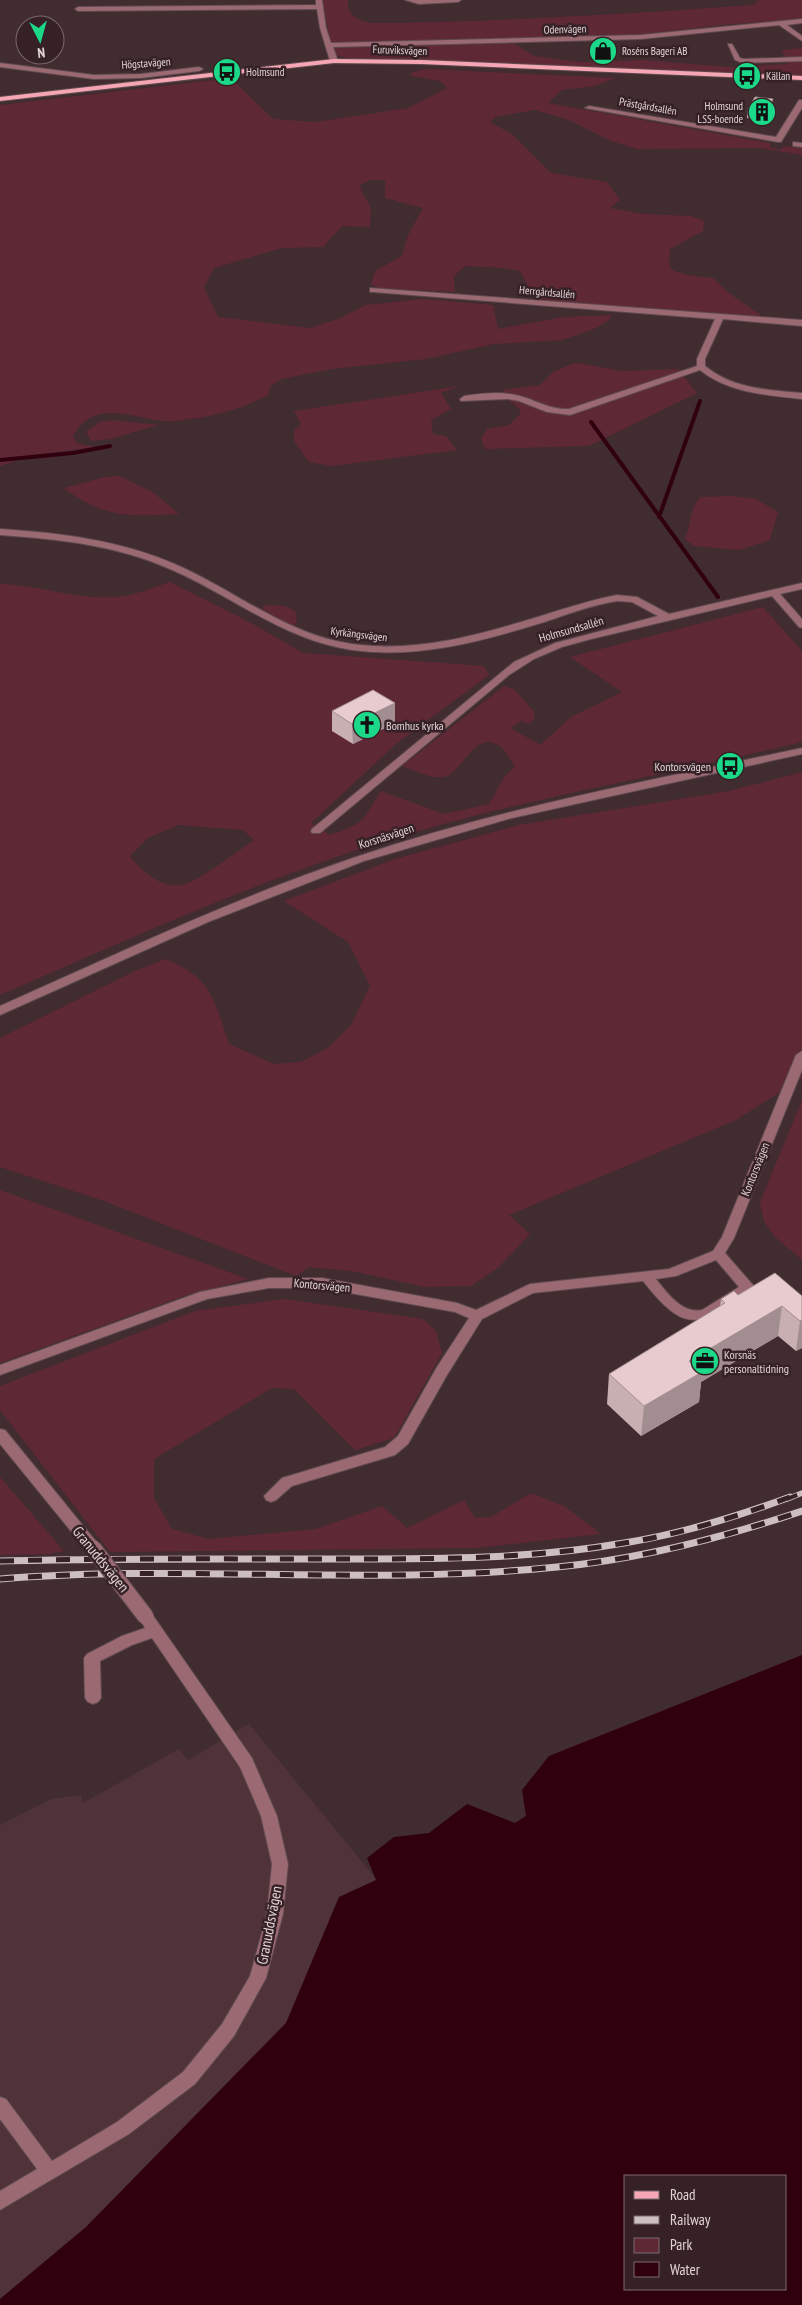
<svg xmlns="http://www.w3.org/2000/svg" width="802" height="2305" viewBox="0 0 802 2305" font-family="'PT Sans Narrow',sans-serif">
<rect width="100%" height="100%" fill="#412c30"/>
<path fill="#4f3338" d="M249,1724L377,1880L339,1897L286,2023L86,2227L0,2299V1825L51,1799L81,1795L83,1803L179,1749L188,1760Z"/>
<g fill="#5f2835" fill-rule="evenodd">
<path d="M322,0H348C347,15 357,20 371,23C498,22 625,14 753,5L759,0H802V19L721,25L632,36L331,43Z"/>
<path d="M453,43L515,44L534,56L579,62L642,60L730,67L788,64L782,50L802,48V75L578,69L426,60L355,59L337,56L334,47Z"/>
<path d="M425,69L616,78L595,86L562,90L548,103L770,143V147L780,150L784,146L802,148V155L761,148L637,149L611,141L569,120L535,110L495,117L490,122L512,134L551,173L607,182L620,200L610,208L644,214L691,216L704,221L703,231L670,249L669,265L674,271L688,275L713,278L729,293L766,319L535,300L520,271L503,268L465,266L454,276L455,292L379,288L371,285L375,271L402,256L408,235L423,208L385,198V180H370L360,185L361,190L371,208L370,227L342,226L323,247L282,248L214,268L204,287L218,317L310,328L338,319L366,305L423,299L493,305L498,329L564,317L612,315L610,319L596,328L563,340L494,344L426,359L332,369L281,379L271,386L268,395C241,410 207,418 175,421C141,424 97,393 73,436L77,443L95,447L35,455L0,466V105L231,78L273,119L316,122L408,108L447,88L440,81L411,76V73Z"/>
<path d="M579,363L621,371L678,369L697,393L589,446L485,449L481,438L487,429L509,425L520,414V409L509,400L503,390L540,385L553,372L572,364Z"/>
<path d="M461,386L441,393L451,409L431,420L433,434L446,436L457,450L331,466L309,462L294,441V431L301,424L294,411Z"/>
<path d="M112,420L159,425L110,439L91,441L87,434V431L100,422Z"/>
<path d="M119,476L154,493L179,514C131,517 103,518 64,488L105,477Z"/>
<path d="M731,496L756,499L778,512L770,540L739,550L694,546L685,539C692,522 689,511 700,497Z"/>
<path d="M170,582L253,624L303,653L484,666L489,675L397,743L311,823L330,835C367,822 361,822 381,791L444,814L489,804L505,776L515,767C511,761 507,752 502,748C475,725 463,775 443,777C430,779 414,770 402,766L504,686L515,690L535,713L534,719L529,724L521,721L511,728L540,745L571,717L622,692L570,657L763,607L802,651V742C664,776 522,798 385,841C253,882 127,940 0,995V584C41,585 81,602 122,596C138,594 155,587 170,582ZM178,825L243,830L254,840C239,850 197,883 181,885C161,888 141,871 130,856L148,838Z"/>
<path d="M264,605L285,606L295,611L297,620L294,627L262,609Z"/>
<path d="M802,772V1078L736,1120L509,1215L530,1234L499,1267L471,1286L425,1287L351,1271L309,1267L296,1276L104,1201L0,1167V1038L137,970L166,959C213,979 214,1000 229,1044L274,1064L301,1062L328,1048L351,1025L370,986L348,942L284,901L395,859L519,825L729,791Z"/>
<path d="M802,1100V1260L775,1237L764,1222L760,1202Z"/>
<path d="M0,1190L248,1279L187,1295L0,1363Z"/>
<path d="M284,1299L423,1319L436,1331L442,1353L394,1438L355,1450L294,1389L272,1388L154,1459V1498L172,1529L209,1539L316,1529L382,1506L407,1528L464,1500L475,1518L491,1517L531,1493L564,1506L601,1534L476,1548L110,1552L0,1410V1386L195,1311Z"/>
<path d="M0,1477L64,1551L49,1554L0,1555Z"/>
</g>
<path fill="#31000f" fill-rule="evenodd" d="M802,1655V2305H0V2299L86,2227L286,2023L339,1897L376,1880L367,1858L394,1837L429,1833L467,1804L515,1823L526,1816L522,1790L549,1756ZM626,2176H786V2289H626Z"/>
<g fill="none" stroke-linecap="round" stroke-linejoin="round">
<g stroke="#31000f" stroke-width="4">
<path d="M591,422L718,597"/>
<path d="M0,460L73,453L110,446"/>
<path d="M659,517L700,401"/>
</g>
<defs>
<g id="minor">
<path d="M316,0H322L326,28L331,43L641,35L802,19V23L787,25L802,36V41L779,25L641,39L333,47L338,61L334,63L330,61L320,28L317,9L78,11L75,9L78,7L316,5Z"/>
<path d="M405,0H461L458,2L419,4Z"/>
<path d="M728,44H732L740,58L744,59L802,57V61L743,63L735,60Z"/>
<path d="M0,63L94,75L141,74L199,67L203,69L199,71L141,78L94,79L0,67Z"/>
<path d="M799,100H802V108L781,142H778L585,108L589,106L776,137Z"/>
<path d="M793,142L802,143V147L793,146Z"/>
<path d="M370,288L802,320V326L723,319L705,359V366C733,389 768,390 802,393V399C767,395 728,393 700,370L570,415L547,412L519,401L508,399L461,401L460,399L464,396C484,393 504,391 523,397C540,402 551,410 569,409L697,366V359L715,319L373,292H370Z"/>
<path d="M0,529C60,533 121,540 177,565C236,591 287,635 352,644C417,653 479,635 541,616C566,608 591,600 617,595L637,597L669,614L802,583V589L780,594L802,619V628L799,627L772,596L591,639L562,647L534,659L509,675L320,833H312L311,831L312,829L514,662L555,643L658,616L632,602L617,601C591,605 566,615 541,623C479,642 416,659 352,650C283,640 231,595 170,569C116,545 58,539 0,535Z"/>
<path d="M802,748V754L512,818L364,861L208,922L0,1015V1006C117,954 234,898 356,857C502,808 652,780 802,748Z"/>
<path d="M802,1051V1070L734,1238L725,1253L753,1285L755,1288L753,1291C698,1324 688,1338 643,1281L533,1293L482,1319L447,1375L408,1444L395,1455L292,1486L276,1500L271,1502L266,1500L264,1496L282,1478L385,1447L398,1436L437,1367L469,1318L455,1312L322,1288H269L207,1299L0,1375V1365L200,1292L269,1278H322L457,1303L476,1310L530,1284L669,1269L713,1251L722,1237L796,1055ZM716,1260L739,1287L702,1310C682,1314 667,1293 656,1279L676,1276Z"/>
<path d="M0,1429L5,1430L98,1544L100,1548L98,1552L93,1554L88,1552L0,1444Z"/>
<path d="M146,1611L151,1613L161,1627L252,1758L277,1816L288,1864L283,1914L266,1978L234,2036L195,2084L129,2134L0,2210V2191L37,2169L0,2119V2097L6,2099L52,2161L117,2122L183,2072L222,2024L250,1976L267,1914L272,1864L261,1816L240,1767L152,1638L132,1645L100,1661L101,1698L98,1702L93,1704L88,1702L85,1698L84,1658L87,1654L122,1636L145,1628L139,1617L141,1613Z"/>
</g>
<path id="major" d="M334,59L421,60L802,76V80L421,64L334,63L0,101V97Z"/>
</defs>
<use href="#minor" stroke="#5e4a4e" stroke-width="2"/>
<use href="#major" stroke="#5e4a4e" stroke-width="2"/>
<use href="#minor" fill="#9a6972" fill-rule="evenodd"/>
<use href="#major" fill="#f5a5b4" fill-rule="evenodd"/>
<defs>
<path id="rail-far1" d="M787,1499L802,1493"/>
<g id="rail">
<path d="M0,1561C110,1558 219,1559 329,1559C428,1559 526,1560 624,1543C681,1534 736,1517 790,1497"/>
<path d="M0,1579C185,1564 372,1586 557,1567C641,1559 722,1538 802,1511"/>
</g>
</defs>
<use href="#rail-far1" stroke="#cdbec1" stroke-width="5.5"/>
<use href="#rail" stroke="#cdbec1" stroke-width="7"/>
<use href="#rail-far1" stroke="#362226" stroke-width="4" stroke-dasharray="11" stroke-linecap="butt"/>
<use href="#rail" stroke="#362226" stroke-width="5" stroke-dasharray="14" stroke-linecap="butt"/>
<defs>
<path id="minor-bridge" d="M93,1548L146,1617"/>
</defs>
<use href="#minor-bridge" stroke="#5e4a4e" stroke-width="18" stroke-linecap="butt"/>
<use href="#minor-bridge" stroke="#9a6972" stroke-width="16"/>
</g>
<g fill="#c7afb2">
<path d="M772,108L764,120L747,118L748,109Z"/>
<path d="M395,703V723L353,744L332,731V711Z"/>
<path d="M802,1296V1348L796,1351L778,1336L701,1382L699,1402L641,1436L607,1404L609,1374L720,1306L721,1299Z"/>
</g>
<g fill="#a28e91">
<path d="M773,99L772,108L764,120L765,111Z"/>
<path d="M395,703V723L353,744L352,724Z"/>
<path d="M782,1306L778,1336L701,1382L699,1402L641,1436L644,1406L689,1361Z"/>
<path d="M802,1320V1348L796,1351L800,1321Z"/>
</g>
<g fill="#e7cbcf" stroke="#a28e91">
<path d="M755,97L773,99L765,111L748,109Z"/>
<path d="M373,690L395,703L352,724L332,711Z"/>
<path d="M775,1273L802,1296V1320L800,1321L782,1306L689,1361L702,1372L644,1406L609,1374L725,1303L721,1299L734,1291L738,1295Z"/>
</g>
<defs>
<symbol id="shop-disc" viewBox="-11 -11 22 22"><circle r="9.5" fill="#1bd988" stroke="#362226"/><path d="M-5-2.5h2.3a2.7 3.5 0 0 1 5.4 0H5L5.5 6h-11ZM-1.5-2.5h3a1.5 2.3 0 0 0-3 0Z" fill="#111"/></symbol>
<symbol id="bus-disc" viewBox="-11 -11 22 22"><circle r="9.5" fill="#1bd988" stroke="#362226"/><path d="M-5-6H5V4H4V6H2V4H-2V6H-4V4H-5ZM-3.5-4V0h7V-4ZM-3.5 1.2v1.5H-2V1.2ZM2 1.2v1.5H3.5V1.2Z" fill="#111"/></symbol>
<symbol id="building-disc" viewBox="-11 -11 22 22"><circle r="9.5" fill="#1bd988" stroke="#362226"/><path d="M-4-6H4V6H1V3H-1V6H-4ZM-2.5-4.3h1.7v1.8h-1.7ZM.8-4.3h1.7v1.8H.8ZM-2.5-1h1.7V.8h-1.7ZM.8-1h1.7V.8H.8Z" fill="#111"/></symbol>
<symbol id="church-disc" viewBox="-11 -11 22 22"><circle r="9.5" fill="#1bd988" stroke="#362226"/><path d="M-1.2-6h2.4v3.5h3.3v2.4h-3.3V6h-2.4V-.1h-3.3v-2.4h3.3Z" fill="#111"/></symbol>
<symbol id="office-disc" viewBox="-11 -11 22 22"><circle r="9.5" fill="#1bd988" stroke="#362226"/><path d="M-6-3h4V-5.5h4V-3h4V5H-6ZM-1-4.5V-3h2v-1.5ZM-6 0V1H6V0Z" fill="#111"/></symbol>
</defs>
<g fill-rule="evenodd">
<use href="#shop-disc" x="587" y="35" width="32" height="32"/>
<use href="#bus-disc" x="211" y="56" width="32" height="32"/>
<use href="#bus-disc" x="731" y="60" width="32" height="32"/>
<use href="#building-disc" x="746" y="96" width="32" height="32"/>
<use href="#church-disc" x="351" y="709" width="32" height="32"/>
<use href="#bus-disc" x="714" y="750" width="32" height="32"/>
<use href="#office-disc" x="689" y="1345" width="32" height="32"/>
</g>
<g text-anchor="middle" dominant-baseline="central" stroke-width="5" stroke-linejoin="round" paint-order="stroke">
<g font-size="11" fill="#e1d3d5" stroke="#362226">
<text transform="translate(565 29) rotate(-2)">Odenvägen</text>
<text transform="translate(400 50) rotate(2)">Furuviksvägen</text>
<text transform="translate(146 63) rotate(-4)">Högstavägen</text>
<text transform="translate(648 106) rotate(10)">Prästgårdsallén</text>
<text transform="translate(547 292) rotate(5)">Herrgårdsallén</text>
<text transform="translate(359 634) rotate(7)">Kyrkängsvägen</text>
</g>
<g font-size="11" fill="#e1d3d5" stroke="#362226" text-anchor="start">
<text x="622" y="51">Roséns Bageri AB</text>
<text x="246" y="72">Holmsund</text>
<text x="766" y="76">Källan</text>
<text x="743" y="106" text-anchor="end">Holmsund<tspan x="743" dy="13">LSS-boende</tspan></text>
</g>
<g font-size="12" fill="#e1d3d5" stroke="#362226">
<text transform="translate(571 629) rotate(-16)">Holmsundsallén</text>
<text transform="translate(386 836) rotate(-18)">Korsnäsvägen</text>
<text transform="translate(755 1169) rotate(-68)">Kontorsvägen</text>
<text transform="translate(322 1285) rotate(5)">Kontorsvägen</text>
</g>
<g font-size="12" fill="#e1d3d5" stroke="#362226" text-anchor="start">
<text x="386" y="725">Bomhus kyrka</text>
<text x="711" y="766" text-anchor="end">Kontorsvägen</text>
<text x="724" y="1354">Korsnäs<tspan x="724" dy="14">personaltidning</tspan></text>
</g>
<g font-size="15" fill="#e1d3d5" stroke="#362226">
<text transform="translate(101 1559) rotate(51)">Granuddsvägen</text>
<text transform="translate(269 1925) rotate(-79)">Granuddsvägen</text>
</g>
</g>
<rect x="624" y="2175" width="162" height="115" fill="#362226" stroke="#7a696c"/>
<rect x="634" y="2191" width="25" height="8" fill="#f5a5b4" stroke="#7a696c"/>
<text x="670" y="2200" font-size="15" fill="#e1d3d5">Road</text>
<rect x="634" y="2216" width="25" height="8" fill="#cdbec1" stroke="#7a696c"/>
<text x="670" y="2225" font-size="15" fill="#e1d3d5">Railway</text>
<rect x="634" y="2238" width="25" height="15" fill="#5f2835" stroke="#7a696c"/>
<text x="670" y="2250" font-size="15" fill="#e1d3d5">Park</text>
<rect x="634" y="2262" width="25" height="15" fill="#31000f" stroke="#7a696c"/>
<text x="670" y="2275" font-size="15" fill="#e1d3d5">Water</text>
<g transform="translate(40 40) rotate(174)"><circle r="24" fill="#362226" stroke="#7a696c"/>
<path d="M0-4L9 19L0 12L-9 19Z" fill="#1bd988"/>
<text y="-8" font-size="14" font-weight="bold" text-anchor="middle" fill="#e1d3d5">N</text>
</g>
</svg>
